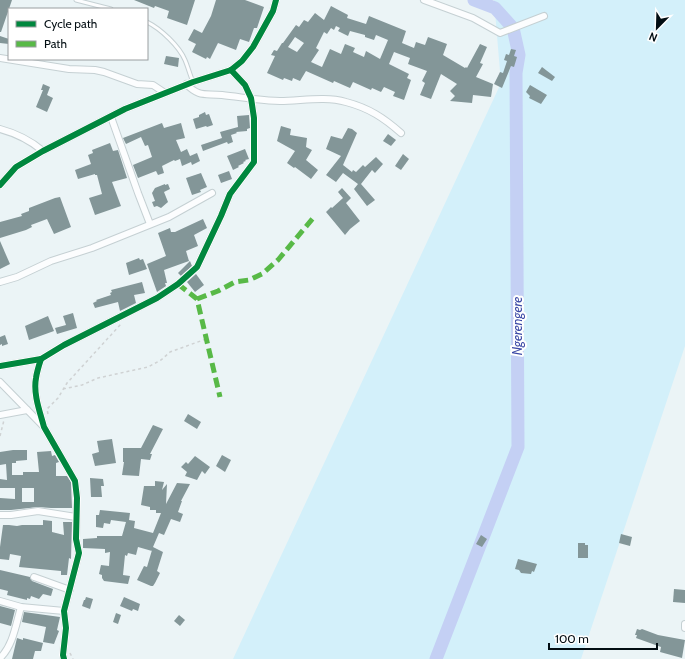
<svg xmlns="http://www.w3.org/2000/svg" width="685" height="659" viewBox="0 0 685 659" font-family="Cabin,sans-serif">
<rect width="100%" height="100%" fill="#ebf4f6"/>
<path fill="#d3f0fa" d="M494,0H685V346L581,659H233L501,83Z"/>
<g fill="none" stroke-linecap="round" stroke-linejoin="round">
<path stroke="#c4d0f4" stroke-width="13" d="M436,659L518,447L516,73L519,55L513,28L495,8L474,0"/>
</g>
<g fill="#839698" fill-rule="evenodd">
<path d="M0,0H12L1,32H0Z"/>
<path d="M134,0H195L187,25L167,18L169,11L155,6L154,8Z"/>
<path d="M216,0H245L264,7L257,28H254L249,42L240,39L236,50L218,43L210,59L207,57L206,59L192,52L196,44L188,40L194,29L202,33L211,16Z"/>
<path d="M331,6L348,15L347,18L366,24L369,16L406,31L402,43L414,48L416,42L425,45L428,37L447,44L443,55L465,68L466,67L467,68L480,44L487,47L480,63L483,64L476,77L493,84L491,97L473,95L472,103L450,101L455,96L450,91L457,84L441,74L431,99L420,95L425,83L422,81L427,71L408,64L410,58L394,52L389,64L409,74L407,78L411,80L404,100L393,96L395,92L384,87L381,92L372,88L371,90L353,82L350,88L334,81L333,83L306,71L300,81L293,78L292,81L284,78L283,80L267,73L275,56L271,55L274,50L277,51L282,43H283L296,25L299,27L304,20L308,22L315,13L324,20ZM336,26L340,28L338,31L348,36L350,31L365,35V37L374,40L376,35L388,40L380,59L366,51L364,57L353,52L355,48L345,44L341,54L330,49L322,67L311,62L319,50L316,48L324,32L327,34L331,28L334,30ZM295,37L304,43L297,52L288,47Z"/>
<path d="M0,36L9,39V44L0,43Z"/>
<path d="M511,49L516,50L514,56L517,57L514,67L511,66L502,88L494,84L500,72L503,73L507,61L504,60L506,54L509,55Z"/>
<path d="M166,56L179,58L178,67L164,64Z"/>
<path d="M542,67L555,77L552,81L538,73Z"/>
<path d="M43,84L50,87L47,95L53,98L47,112L36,107L43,90H41Z"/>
<path d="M530,85L547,95L541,104L529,98L530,96L526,92Z"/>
<path d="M205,112L206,115L209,114L213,125L207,127L206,126L196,129L193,119L199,117V115Z"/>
<path d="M249,115L250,128L247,129V131L236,132L237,133L231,135L233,142L228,144L227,142L203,151L201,145L222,138L220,132L238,127L237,116Z"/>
<path d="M162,123L164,128L181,123L185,138L176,140L181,152L187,149L190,156L197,153L200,161L192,165L191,162L182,166L180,159L175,161L174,160L162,166L164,173L158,175L156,171L138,178L133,165L152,157L148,145L145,146L141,137L126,144L123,138Z"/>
<path d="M281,126L291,129L290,135L307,138L306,147L312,150L306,160L318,170L311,179L295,167L294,168L287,163L295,151L277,141Z"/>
<path d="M348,128L352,129L357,133L343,165L352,172L353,170L356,172L363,165L365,167L376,157L383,164L375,173L372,170L361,184L375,200L367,206L354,189L358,184L343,173L336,182L326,175L341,156L326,149L331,136L342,139Z"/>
<path d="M388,134L396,140L391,146L383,141Z"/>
<path d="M110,143L113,151L118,150L127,178L112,182L121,206L95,215L89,198L102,194L97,175H95V174L78,179L75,170L91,164L88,155L93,153L92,150Z"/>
<path d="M245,149L249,159L245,160L246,161L243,162L244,163L238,166L239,167L233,170L227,156Z"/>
<path d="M403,154L409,159L401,170L395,166Z"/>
<path d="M229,171L232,179L221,183L218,175Z"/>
<path d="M201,173L207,187L200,190L201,192L192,195L186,178Z"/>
<path d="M165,184V185L168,184L170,189L164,192L168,202L161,208L157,206L154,207L152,202L155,201L152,193L155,188Z"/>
<path d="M342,188L351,198L346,203L360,221L350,229L345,235L326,212L331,207L332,208L343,198L338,192Z"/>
<path d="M60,197L71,227L54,234L47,219L31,225L32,227L26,230L0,238V222L22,216L21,214L29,211V208L55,198Z"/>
<path d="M203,219L207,228L194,235L198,246L186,251L189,261L164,270L167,283H165L166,286L157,292L147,264L166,256L158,233L170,228L171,232H175Z"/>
<path d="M0,241L10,264L0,269Z"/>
<path d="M139,258L140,260L143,259L147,269L129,275L126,263Z"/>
<path d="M190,261L192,266L181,276L178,273Z"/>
<path d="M196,274L204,285L195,292L187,282Z"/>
<path d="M142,282L145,293L134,295L136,303L120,311L118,302L95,308L93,303L97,301L96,300L111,295L110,293L112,292L111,290Z"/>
<path d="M73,313L77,328L57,334L55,328L66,325L63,316Z"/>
<path d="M48,316L54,331L29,340L25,326Z"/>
<path d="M5,335L8,344L2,346V344L0,345V337Z"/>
<path d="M188,414L201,422L197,429L184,421Z"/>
<path d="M153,425L163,429L150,454H152L150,460L141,459L139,476L122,475L124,462H123V448H141Z"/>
<path d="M112,439L116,463L95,466L92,454L99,452L97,441Z"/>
<path d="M13,450H27V460L16,461V463H12V475H23V472H39L37,452L51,451L52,456L55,455L59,462L56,463V476H67L71,482L72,508H51L38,507L11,510H0V498L15,499V488H0V479L7,480L6,464L0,465V452ZM22,488H34V502H22Z"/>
<path d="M222,455L231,460L225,472L216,466Z"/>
<path d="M195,456L210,467L205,474L202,471L197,480L185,476L187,472L181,467L186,462L188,464Z"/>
<path d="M90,478L103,479L104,486H101L102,497H91Z"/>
<path d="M155,481L164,482L162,490L167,484L166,504L177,483L190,484L181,501H182L178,512L183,514L180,522L171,519L164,535L159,533L153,547L163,552L157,571L160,573L155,583L153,586H151L137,580L144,566L147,567L152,550V551L138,547L136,555L128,553L127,556L125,555L123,575L130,576L128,584L104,581L102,578V575L99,574L101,565L109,566L110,552L105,553V549L83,548V539L97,538V536H122L126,522L111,520L110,524L104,523L103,528L96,527V515H99L100,510L130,513L129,520L135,521L134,528L153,533L161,513H156V510H150V507L141,505L144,486H155Z"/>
<path d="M43,520L52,521V532L64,535L63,522H72L71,559L69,558L67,575H61V571L19,567L21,556L10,554L9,560L0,559V547L3,525H9L17,526L22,525H43Z"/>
<path d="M621,534L632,537L630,546L619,543Z"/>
<path d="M481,535L487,539L482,547L476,544Z"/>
<path d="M578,543H585V545H588V558H578Z"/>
<path d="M518,559L537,564L534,572L532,571L531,574L521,573L519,570L515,569Z"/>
<path d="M0,570L30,577L32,581L53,589L51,596L43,594L39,599L31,596L30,599L27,598V600L7,595L8,591L0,589Z"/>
<path d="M674,589L685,590V603L673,602Z"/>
<path d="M86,597L93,599L90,609L82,606L84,600H85Z"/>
<path d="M124,597L140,604L138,611L133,609L132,611L120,606Z"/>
<path d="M0,606L15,610L11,626L0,623Z"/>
<path d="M24,612L60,617L57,630L59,631L54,644L43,642L46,627L22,622Z"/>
<path d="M116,613L121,615L118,624L113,622Z"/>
<path d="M179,615L185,620L180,626L174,621Z"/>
<path d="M637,629L640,630L642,629L658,635L685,640L682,658L660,652L661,647L636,638L637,635H635Z"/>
<path d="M17,638L23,640V638L43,643L41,651H35L33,659H12Z"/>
</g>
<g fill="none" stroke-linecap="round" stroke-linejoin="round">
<defs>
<g id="lane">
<path d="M76,0L111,9"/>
<path d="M147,22C161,29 179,46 185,60C188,67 190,75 193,82"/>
</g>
<g id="street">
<path d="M424,0L473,18L500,33L544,16"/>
<path d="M0,58L69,69L95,70L104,72L137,84L153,85L165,93"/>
<path d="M186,84C200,98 205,93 222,95C241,97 261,101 280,101C301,101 325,96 346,102C369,108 384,118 401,133"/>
<path d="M111,117L138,193L150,224"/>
<path d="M0,129C15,133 31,141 43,151"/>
<path d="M0,185L16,167L43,151L125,109L193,82L231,70L242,61L253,47L273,11L276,0"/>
<path d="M0,282L17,277L51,261L92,248L169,217L212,193"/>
<path d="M41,359C39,365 37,371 36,378C33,394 40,412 44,427L75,481L77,498L76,539L79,553L64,611L66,628L63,655L64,659"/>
<path d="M0,366L41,359L64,345L157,298L178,284L197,267L221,216L230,194L254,162V118L251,98L245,85L231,70"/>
<path d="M0,382L43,426"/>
<path d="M0,415L27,410"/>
<path d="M0,515H11L38,511L76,517"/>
<path d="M34,577L70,590"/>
<path d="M0,601L21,607L64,611"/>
<path d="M685,624V628"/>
<path d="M0,658C13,646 16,624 21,607"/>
</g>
</defs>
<use href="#lane" stroke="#c5d0d3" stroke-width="5"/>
<use href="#street" stroke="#c5d0d3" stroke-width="8"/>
<g stroke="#cfd2d3" stroke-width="1.5" stroke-dasharray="3 3" stroke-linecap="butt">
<path d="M63,389L82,385L98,378L148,367L161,360L170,352L206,339"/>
<path d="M48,414L47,409L58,398L67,383L121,324"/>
<path d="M0,436L4,420"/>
<path d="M70,653L73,659"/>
</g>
<use href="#lane" stroke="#fcfdfe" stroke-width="3"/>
<use href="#street" stroke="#fcfdfe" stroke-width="6"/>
<g stroke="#58b947" stroke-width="5" stroke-dasharray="10 5" stroke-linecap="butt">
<path d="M178,284L197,299L220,397"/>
<path d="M197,299L218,291L235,282L249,280L262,274L278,260L314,217"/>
</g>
<defs>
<g id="cycleway">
<path d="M0,185L16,167L43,151L125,109L193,82L231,70L242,61L253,47L273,11L276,0"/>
<path d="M41,359C39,365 37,371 36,378C33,394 40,412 44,427L75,481L77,498L76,539L79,553L64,611L66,628L63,655L64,659"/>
<path d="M0,366L41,359L64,345L157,298L178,284L197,267L221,216L230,194L254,162V118L251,98L245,85L231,70"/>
</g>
</defs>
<use href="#cycleway" stroke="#fff" stroke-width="8"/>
<use href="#cycleway" stroke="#00873e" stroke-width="6"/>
</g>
<g text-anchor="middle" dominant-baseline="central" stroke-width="4" stroke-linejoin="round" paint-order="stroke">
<g font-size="13" font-style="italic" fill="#3c49a6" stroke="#fff">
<text transform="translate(517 326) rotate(-90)">Ngerengere</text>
</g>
</g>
<rect x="8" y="8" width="140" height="52" fill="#ffffff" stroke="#9a9ea0"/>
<rect x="16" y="21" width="20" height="6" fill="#00873e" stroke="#9a9ea0"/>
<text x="44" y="28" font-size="12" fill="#020d12">Cycle path</text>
<rect x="16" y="41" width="20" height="6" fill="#58b947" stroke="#9a9ea0"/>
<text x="44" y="48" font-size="12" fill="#020d12">Path</text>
<g transform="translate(657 28) rotate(203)" stroke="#ffffff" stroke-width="3" paint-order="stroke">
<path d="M0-3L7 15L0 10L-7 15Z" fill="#020d12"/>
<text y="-6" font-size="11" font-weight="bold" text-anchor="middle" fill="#020d12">N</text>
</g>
<path d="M549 643v6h108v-6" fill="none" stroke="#020d12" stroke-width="2"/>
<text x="555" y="643" font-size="12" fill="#020d12" stroke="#ffffff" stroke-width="3" paint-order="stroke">100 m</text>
</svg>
